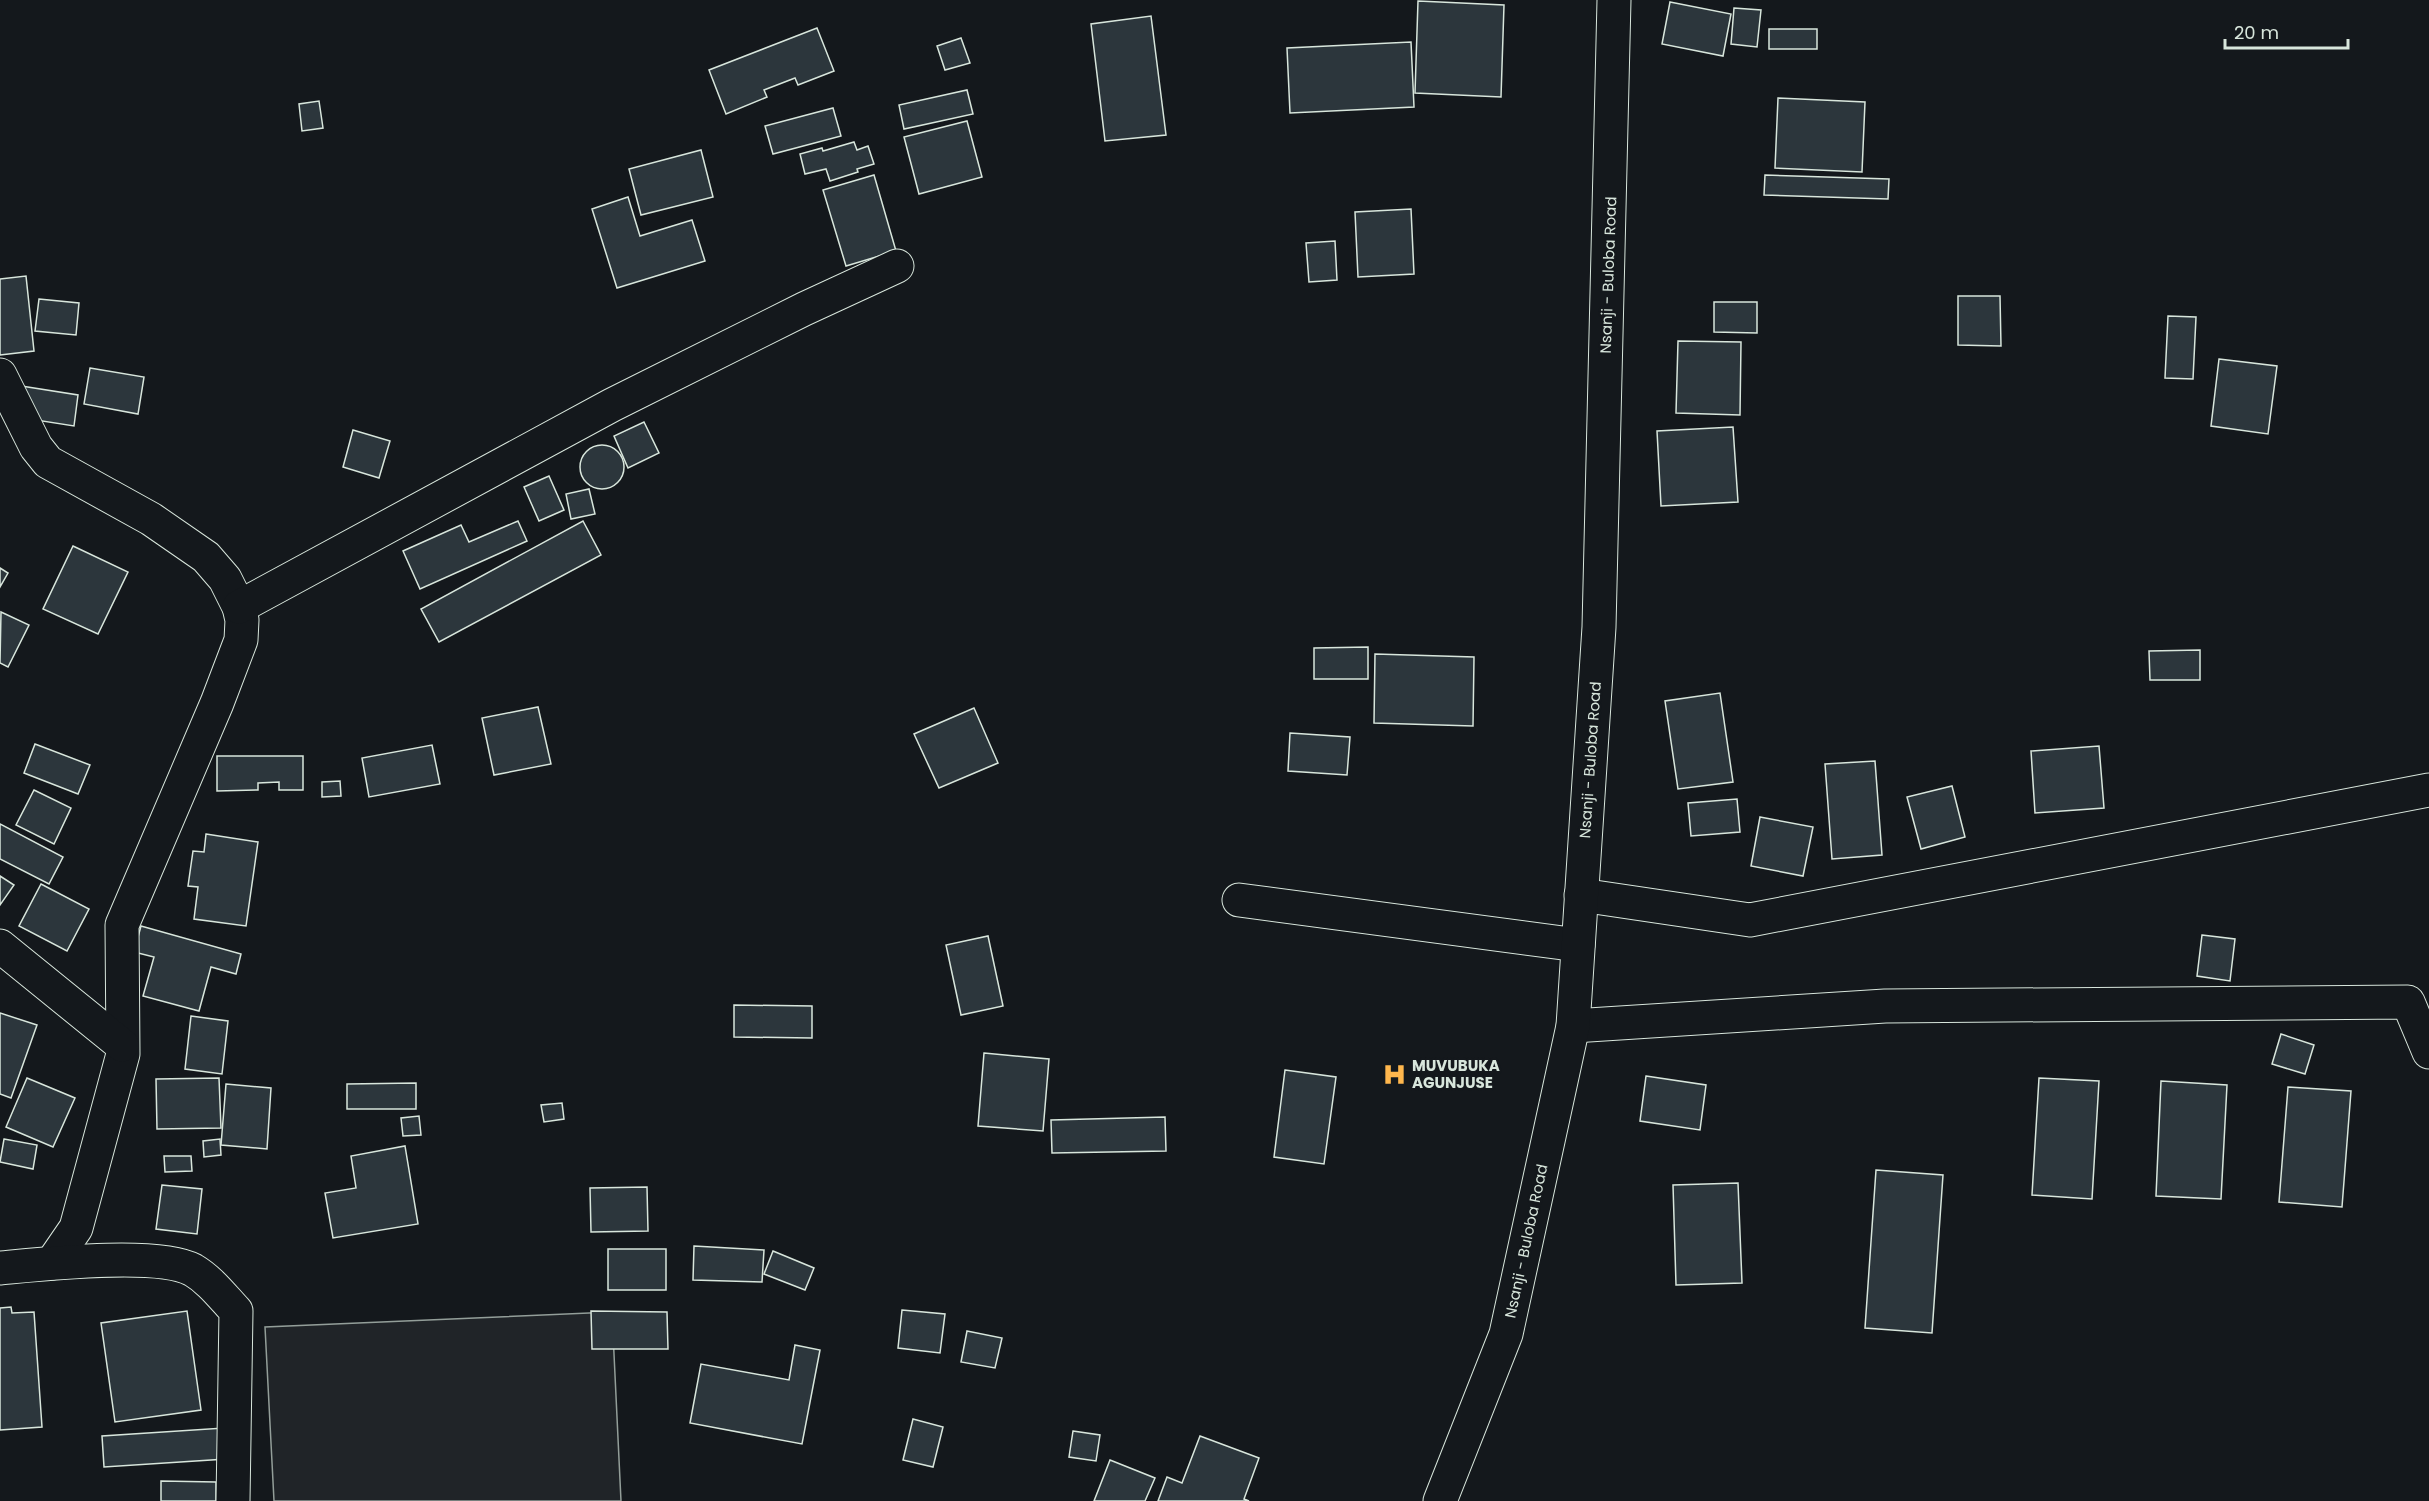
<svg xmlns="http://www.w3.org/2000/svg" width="2429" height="1501" viewBox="0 0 2429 1501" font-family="Poppins,sans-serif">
<rect width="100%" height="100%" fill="#14181c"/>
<path fill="#202428" stroke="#939e99" stroke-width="1.5" d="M612,1312L621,1501H274L265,1327Z"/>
<g fill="#2c363c" stroke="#d8e6dc" stroke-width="1.5">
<path d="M1418,1L1504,5L1501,97L1415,93Z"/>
<path d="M1670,2L1731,14L1723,56L1662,44Z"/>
<path d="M1734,8L1761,10L1757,47L1731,44Z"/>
<path d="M1151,16L1166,135L1105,141L1091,24Z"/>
<path d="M817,28L834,71L798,85L795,78L764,90L767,97L726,114L709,70Z"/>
<rect x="1769" y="29" width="48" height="20"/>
<path d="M961,38L970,63L945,70L937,46Z"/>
<path d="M1411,42L1414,107L1290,113L1287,48Z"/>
<path d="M967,90L973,114L904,129L899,105Z"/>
<path d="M1778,98L1865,102L1862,172L1775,168Z"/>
<path d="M319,101L323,128L302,131L299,104Z"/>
<path d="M833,108L841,136L773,154L765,126Z"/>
<path d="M967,121L982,177L919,194L904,137Z"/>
<path d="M854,142L857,150L868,146L874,164L857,169L858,172L830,181L826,169L805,174L800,154L822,148L823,151Z"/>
<path d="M701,150L713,197L641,215L629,169Z"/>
<path d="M874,175L896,251L846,266L823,190Z"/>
<path d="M1765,175L1889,179L1888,199L1764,195Z"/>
<path d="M628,197L640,236L692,220L705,261L617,288L592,209Z"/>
<path d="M1411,209L1414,274L1358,277L1355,212Z"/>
<path d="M1335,241L1337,280L1309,282L1306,243Z"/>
<path d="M26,276L34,351L0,355V279Z"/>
<path d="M1958,296H2000L2001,346L1958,345Z"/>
<path d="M39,299L79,303L76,335L35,331Z"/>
<path d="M1714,302H1757V333L1714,332Z"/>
<path d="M2168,316L2196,317L2193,379L2165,378Z"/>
<path d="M1678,341L1741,342L1740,415L1676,413Z"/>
<path d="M2219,359L2277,366L2268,434L2211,426Z"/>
<path d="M90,368L144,377L138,414L84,404Z"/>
<path d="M15,385L78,395L74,426L10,416Z"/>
<path d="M644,422L659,453L628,468L614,436Z"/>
<path d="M1733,427L1738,502L1661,506L1657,431Z"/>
<path d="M353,430L390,441L379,478L343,467Z"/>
<circle cx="602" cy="467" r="22"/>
<path d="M549,476L564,510L539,521L524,487Z"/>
<path d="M589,489L595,514L571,519L566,494Z"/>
<path d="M518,521L527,541L420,589L403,551L461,525L469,542Z"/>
<path d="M583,521L601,555L439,642L421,609Z"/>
<path d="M73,546L128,572L98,634L43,609Z"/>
<path d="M0,568L8,573L0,587Z"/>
<path d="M1,612L29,625L8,667L0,663Z"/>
<path d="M1368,647V679H1314V648Z"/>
<path d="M2200,650V680H2150L2149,651Z"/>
<path d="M1375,654L1474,657L1473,726L1374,723Z"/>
<path d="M1720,693L1733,782L1678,789L1665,701Z"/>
<path d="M538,707L551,764L494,775L482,718Z"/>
<path d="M974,708L998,763L939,788L914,734Z"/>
<path d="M1290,733L1350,737L1347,775L1288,771Z"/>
<path d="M35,744L90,765L78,794L24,773Z"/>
<path d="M432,745L440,784L369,797L362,758Z"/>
<path d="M2099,746L2104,808L2035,813L2031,751Z"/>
<path d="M217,756H303V790H279V782L258,783V790L217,791Z"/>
<path d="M1875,761L1882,855L1832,859L1825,764Z"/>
<path d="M340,781L341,796L322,797V782Z"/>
<path d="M1952,786L1965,837L1921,849L1907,797Z"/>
<path d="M34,790L71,808L54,844L16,825Z"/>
<path d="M1737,799L1740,832L1691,836L1688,803Z"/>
<path d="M1760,817L1813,827L1803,876L1751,866Z"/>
<path d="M0,824L63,857L49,884L0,859Z"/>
<path d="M206,834L258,842L246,926L194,919L198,887L188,886L193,851L204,852Z"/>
<path d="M0,876L14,885L0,905Z"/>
<path d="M41,884L89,909L67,951L19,926Z"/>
<path d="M141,926L241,954L236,974L211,967L199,1011L143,996L154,957L134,952Z"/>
<path d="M2202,935L2235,939L2230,981L2197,976Z"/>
<path d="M988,936L1003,1006L961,1015L946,945Z"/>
<path d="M734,1005L812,1006V1038L734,1037Z"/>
<path d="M0,1013L37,1025L11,1098L0,1094Z"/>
<path d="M191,1016L228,1021L222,1074L185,1069Z"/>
<path d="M2281,1034L2314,1045L2305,1074L2272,1064Z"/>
<path d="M984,1053L1049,1059L1043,1131L978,1126Z"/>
<path d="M1285,1070L1336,1077L1324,1164L1274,1157Z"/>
<path d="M1646,1076L1706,1085L1700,1130L1640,1121Z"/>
<path d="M27,1078L75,1098L53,1147L6,1127Z"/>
<path d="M219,1078L221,1128L157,1129L156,1079Z"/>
<path d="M2039,1078L2099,1081L2092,1199L2032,1195Z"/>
<path d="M2161,1081L2227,1085L2221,1199L2156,1196Z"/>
<path d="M416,1083V1109H347V1084Z"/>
<path d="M226,1084L271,1088L267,1149L221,1145Z"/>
<path d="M2288,1087L2351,1091L2342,1207L2279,1202Z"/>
<path d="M562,1103L564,1119L544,1122L541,1105Z"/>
<path d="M419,1116L421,1135L403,1136L401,1118Z"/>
<path d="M1165,1117L1166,1151L1052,1153L1051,1120Z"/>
<path d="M4,1139L37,1145L33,1169L0,1162Z"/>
<path d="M220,1139L221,1155L204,1157L203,1141Z"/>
<path d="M405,1146L418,1224L333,1238L325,1193L356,1188L351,1156Z"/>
<path d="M164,1156H191L192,1171L165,1172Z"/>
<path d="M1876,1170L1943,1175L1932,1333L1865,1328Z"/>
<path d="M1738,1183L1742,1283L1676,1285L1673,1185Z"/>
<path d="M162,1185L202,1189L197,1234L156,1229Z"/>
<path d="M647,1187L648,1231L591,1232L590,1188Z"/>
<path d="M694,1246L764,1250L762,1282L693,1280Z"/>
<rect x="608" y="1249" width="58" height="41"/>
<path d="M773,1251L814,1268L805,1290L764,1274Z"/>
<path d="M11,1307L12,1313L34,1312L42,1427L0,1430V1308Z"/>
<path d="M902,1310L945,1314L940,1353L898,1348Z"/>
<path d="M187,1311L201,1410L115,1422L101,1323Z"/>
<path d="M591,1311L667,1312L668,1349H592Z"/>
<path d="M967,1331L1002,1338L995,1368L961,1362Z"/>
<path d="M795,1345L820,1350L802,1444L690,1423L701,1364L789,1380Z"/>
<path d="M913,1419L943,1427L933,1467L903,1460Z"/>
<path d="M224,1428L226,1459L104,1467L102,1436Z"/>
<path d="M1073,1431L1100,1435L1096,1461L1069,1457Z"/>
<path d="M1200,1436L1259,1458L1244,1499L1249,1501H1158L1167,1477L1182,1483Z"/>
<path d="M1110,1460L1155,1478L1145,1501H1094Z"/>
<path d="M161,1481L216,1482V1501H161Z"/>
</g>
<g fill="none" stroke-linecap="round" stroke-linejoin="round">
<defs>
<g id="minor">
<path d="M0,375L36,447L48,462L151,519L206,557L225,579L239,607L242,620L241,640L217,703L122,925L123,1054L76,1228L52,1263"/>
<path d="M239,607L612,405L804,309L897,266"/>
<path d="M1581,895L1750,920L2429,790"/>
<path d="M1239,900L1578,945"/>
<path d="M0,946L122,1045"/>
<path d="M1573,1026L1885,1006L2408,1002L2429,1052"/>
<path d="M0,1268C42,1264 158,1251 193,1270C210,1280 222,1296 236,1311L233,1501"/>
</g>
<path id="major" d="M1440,1501L1506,1334L1573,1026L1599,627L1614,0"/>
</defs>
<use href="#minor" stroke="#d8e6dc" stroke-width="35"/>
<use href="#major" stroke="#d8e6dc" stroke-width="35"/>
<use href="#minor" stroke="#14181c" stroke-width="33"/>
<use href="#major" stroke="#14181c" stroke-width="33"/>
</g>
<defs>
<symbol id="hospital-bare" viewBox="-9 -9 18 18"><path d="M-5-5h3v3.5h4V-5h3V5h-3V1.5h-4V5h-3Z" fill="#ffb74d" stroke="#14181c" stroke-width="2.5" paint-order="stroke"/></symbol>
</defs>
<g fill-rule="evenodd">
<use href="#hospital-bare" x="1378" y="1058" width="33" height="33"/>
</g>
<g text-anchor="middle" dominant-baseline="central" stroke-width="4.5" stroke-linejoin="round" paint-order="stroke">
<g font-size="15" fill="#d8e6dc" stroke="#14181c">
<text transform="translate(1608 275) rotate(-88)">Nsanji - Buloba Road</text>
<text transform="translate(1590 760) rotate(-86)">Nsanji - Buloba Road</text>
<text transform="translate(1526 1241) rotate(-78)">Nsanji - Buloba Road</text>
</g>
<g font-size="15" font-weight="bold" fill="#d8e6dc" stroke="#14181c" text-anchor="start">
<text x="1412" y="1065">MUVUBUKA<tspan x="1412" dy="17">AGUNJUSE</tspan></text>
</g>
</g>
<path d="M2225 39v9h123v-9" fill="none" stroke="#d8e6dc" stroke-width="3"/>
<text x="2234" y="39" font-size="18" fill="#d8e6dc" stroke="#14181c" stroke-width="4.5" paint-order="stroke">20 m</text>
</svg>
